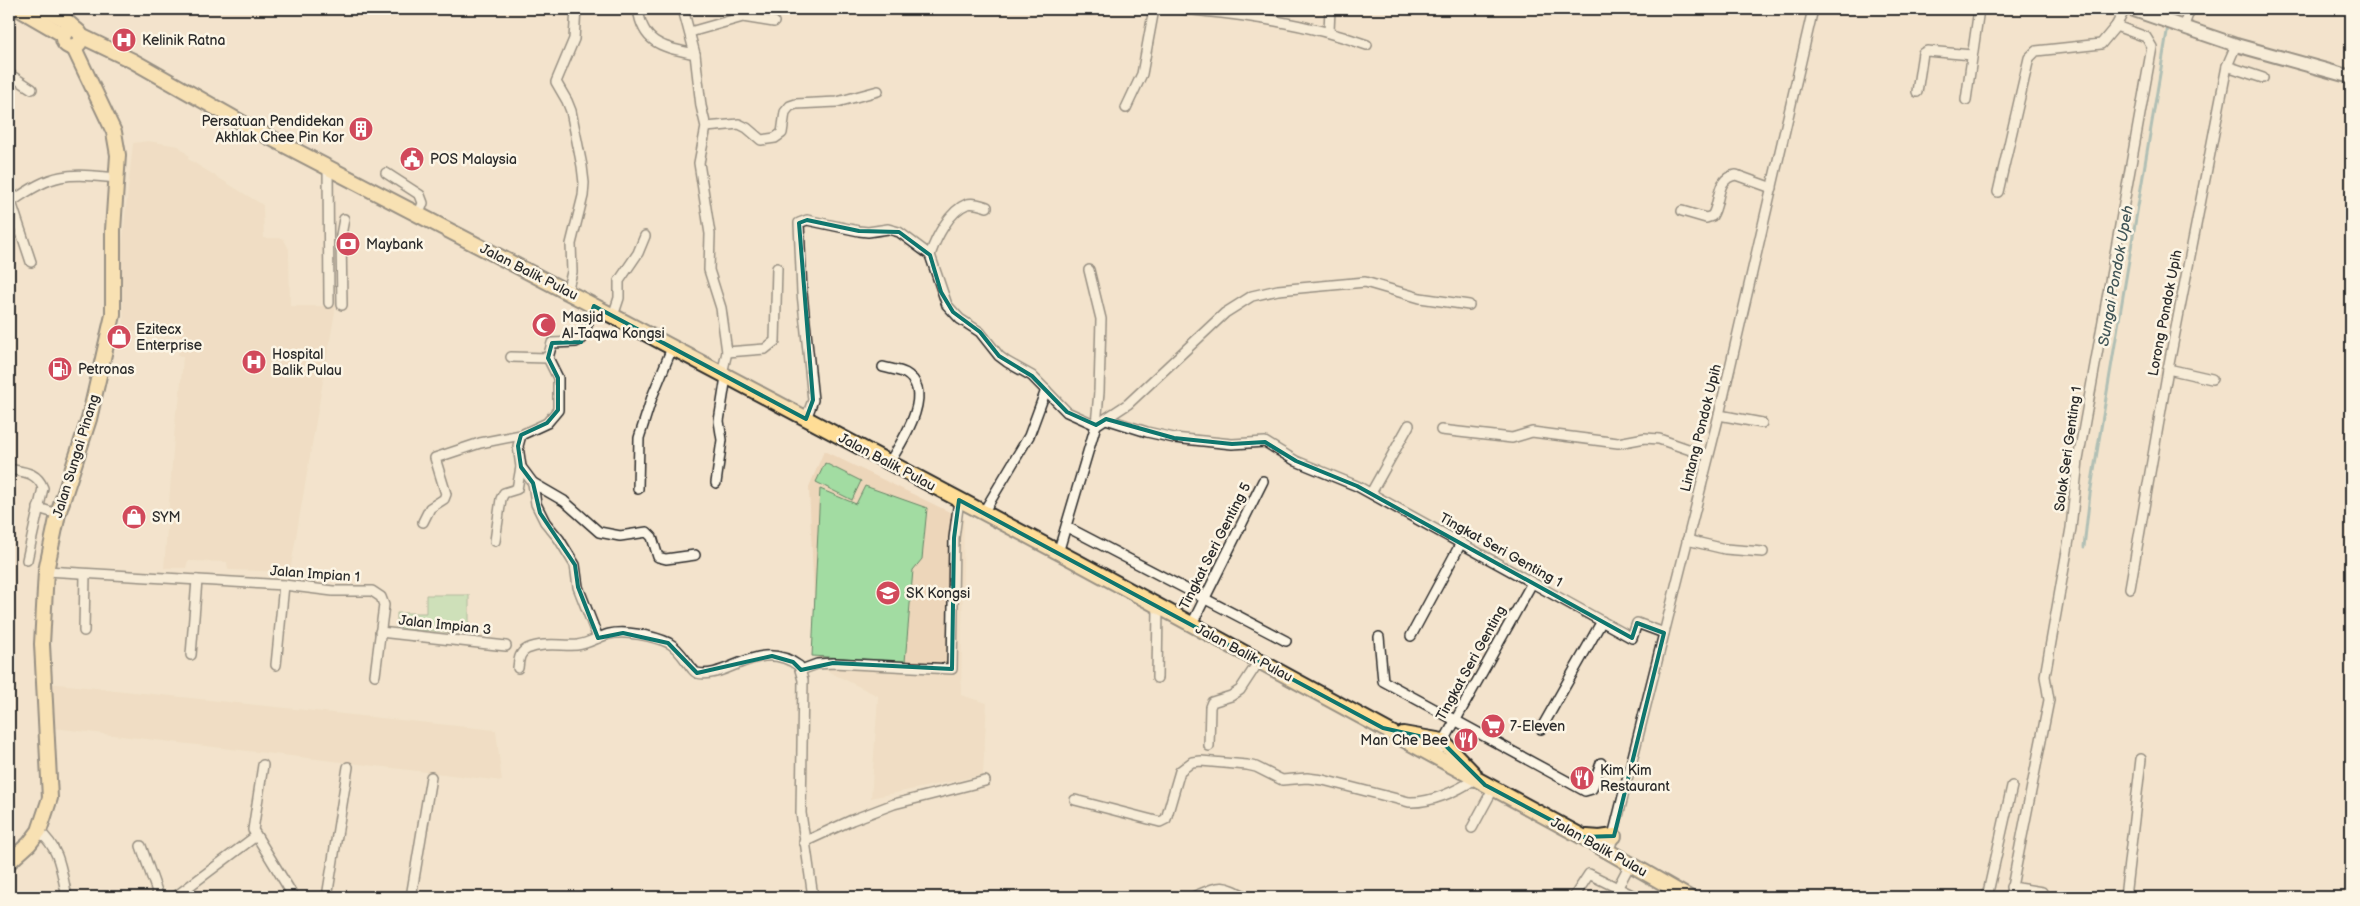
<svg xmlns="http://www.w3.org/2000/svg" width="2360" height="906" viewBox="0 0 2360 906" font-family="'Balsamiq Sans',sans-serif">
<rect width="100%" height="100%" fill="#f3e3cc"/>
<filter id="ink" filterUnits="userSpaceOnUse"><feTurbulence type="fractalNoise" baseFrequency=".02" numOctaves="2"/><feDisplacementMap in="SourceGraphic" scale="10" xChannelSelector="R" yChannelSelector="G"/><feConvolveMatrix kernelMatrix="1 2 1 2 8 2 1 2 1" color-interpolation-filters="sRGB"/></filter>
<g filter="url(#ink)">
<g fill="#edd6ba">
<path d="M148,141L179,146L189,156L188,159L263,205L264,238H283L289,249L290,306H336L290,572L228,570L227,562L188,561L186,568H164L176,411L179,404L183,357L178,355L179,333L124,331L121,254L133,143Z"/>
<path d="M824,451L964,519L961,695L987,703L983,775L871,798L878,696L817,666L809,487Z"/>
<path d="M49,683L496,730L502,781L53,728Z"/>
</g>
<g fill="#a2dca2" stroke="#668466">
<path d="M825,463L861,481L852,500L816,482Z"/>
<path d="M865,486L927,508L922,559L913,570L905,662L812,656L820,489L856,504Z"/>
<path d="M426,595H469V634L397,628V613H426Z"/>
</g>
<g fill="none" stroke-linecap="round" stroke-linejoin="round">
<g stroke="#629398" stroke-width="3">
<path d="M2170,18L2172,9"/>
<path d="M2084,547L2090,494L2168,26"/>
</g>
<defs>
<g id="minor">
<path d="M638,9C643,45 664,47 695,54"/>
<path d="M683,9L695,54L701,106L706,127L699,163L710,234L709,270L721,308L727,352L722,374"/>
<path d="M1182,9C1247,15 1306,23 1367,45"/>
<path d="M2183,28L2190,9"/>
<path d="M1329,31L1330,9"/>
<path d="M690,32L743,17L774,22"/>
<path d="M2227,66L2263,78"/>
<path d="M9,74L32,89"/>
<path d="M1917,92L1923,53L1927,51L1972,55"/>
<path d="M1966,100L1979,9"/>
<path d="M1126,108L1142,74L1154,9"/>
<path d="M706,127L739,124L747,128L761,140L775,138L782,133L785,112L790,106L796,104L837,102L878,91"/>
<path d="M328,168L329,303"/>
<path d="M386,173L420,195L423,203L418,216"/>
<path d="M1998,192L2029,58L2036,51L2101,44L2116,26L2125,9"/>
<path d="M1682,211L1706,218L1712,216C1721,203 1715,178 1736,175L1772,188"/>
<path d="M930,255C936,238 949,211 967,204C974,202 981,205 987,207"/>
<path d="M31,262L11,202C54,172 66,173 117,178"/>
<path d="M567,292L572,272L571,244L583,196L584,183L582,166L571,111L567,101L556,82L574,39L576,9"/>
<path d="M342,305L341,235L344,219"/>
<path d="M594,306L582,339L576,342L552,343L548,358L558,378V410L547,423L521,435L518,446L521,467L533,483L536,504L545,522L559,539L575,565L578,587L598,638"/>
<path d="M613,316L619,298V281L638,253L645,236"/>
<path d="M727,352L765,349L775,341L777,268"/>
<path d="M511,357L548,358"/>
<path d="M883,367C890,369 899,370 905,373C937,391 901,443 889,463"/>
<path d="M2168,369L2212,379"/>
<path d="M1719,415L1762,423"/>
<path d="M806,419L813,400L802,293L799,223L807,220L859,231L868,232L888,229L899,232L930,255L947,305L960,319L980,332L999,356L1007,362L1032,376L1067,412L1096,425L1099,392L1101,319L1089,270"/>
<path d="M1106,419L1147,432L1174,438L1232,444L1265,442L1296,461L1357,486L1632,638L1637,623L1664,633"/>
<path d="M1441,430L1512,438L1532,432L1618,443L1645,438L1659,439L1708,456"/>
<path d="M9,469C24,472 37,472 43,488L27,560"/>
<path d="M533,483L564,501L599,532L620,536L647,532L652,537L658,557L666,559L695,555"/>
<path d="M716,483L722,440L719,421L726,377"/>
<path d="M638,489L639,438L652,397L672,348"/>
<path d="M1371,493L1409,425"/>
<path d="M38,508L58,514"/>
<path d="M983,513L1029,436L1046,390"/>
<path d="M423,522L430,508L444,499L446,494L435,458L480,443L521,435"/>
<path d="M1067,527L1286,641"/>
<path d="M1687,540L1725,549L1763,552"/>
<path d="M495,541L501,499L504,493L517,489L521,467"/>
<path d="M1058,553L1096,425L1128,404L1225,313L1252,296L1278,290L1365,282L1420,298L1469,305"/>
<path d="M46,571L284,585L333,591H372L381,597L384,605L375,675"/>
<path d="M2130,588L2168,369L2227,66L2236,45"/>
<path d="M1192,624L1263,481"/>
<path d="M84,631L85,574"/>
<path d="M380,632L506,646"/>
<path d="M1411,636L1461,543"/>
<path d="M1379,637L1383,681L1585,791L1592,789L1601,763"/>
<path d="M191,655L197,580"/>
<path d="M276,665L284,585"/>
<path d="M518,668C519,660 519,653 527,649C543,642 561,646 577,645C588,644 598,637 609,634C625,630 654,636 669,643C681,649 692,672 697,673C727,680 759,637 799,666L803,680L801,813L813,897"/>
<path d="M801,670L817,664L833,663L952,669L954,538L959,500"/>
<path d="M1157,678L1158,606"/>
<path d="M1541,729L1602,621"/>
<path d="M1209,746L1210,707L1212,702L1231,696L1240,690L1259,661"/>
<path d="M1435,757L1532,583"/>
<path d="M263,765L253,830L294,897"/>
<path d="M1075,800L1160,822L1166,819L1180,771L1192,762L1201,761L1247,765L1256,767L1282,780L1307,778L1323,780L1409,802C1431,803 1457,791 1475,779"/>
<path d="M1472,828L1493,789"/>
<path d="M39,831C61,850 61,871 67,897"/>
<path d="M804,842L852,820L894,804L985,781"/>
<path d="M141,846L159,897"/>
<path d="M1609,852L1719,415L1813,9"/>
<path d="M1618,887L1630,864"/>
<path d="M2011,887L2042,892"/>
<path d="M1195,896C1222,885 1221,884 1247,897"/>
<path d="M175,897L256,836"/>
<path d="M327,897L348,767"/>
<path d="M411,897L431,777"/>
<path d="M1574,897L1589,874L1636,897"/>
<path d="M1987,897L2012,786"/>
<path d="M2010,897L2049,700L2045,676L2071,528L2078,460L2152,47L2146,37L2116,26"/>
<path d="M2125,897L2141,759"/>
</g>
<path id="secondary" d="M2131,9L2236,45L2351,77"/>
<g id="primary">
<path d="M19,9L64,35"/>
<path d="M45,9L64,19L76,30"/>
<circle cx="72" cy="38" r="9"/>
<path d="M81,36L133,61L246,125L594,306L1079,563L1583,837L1688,897"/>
<path d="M1403,734L1443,741"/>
<path d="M1443,742L1474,774"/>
<path d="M1587,837L1600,838L1614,836"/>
<path d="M9,862L29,844L39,831L50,798L42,644L46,571L58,514L89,419L113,315V230L118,155L114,132L73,46"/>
</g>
</defs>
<use href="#minor" stroke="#2b2b2b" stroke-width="12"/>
<use href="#secondary" stroke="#2b2b2b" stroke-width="16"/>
<use href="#primary" stroke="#2b2b2b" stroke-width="18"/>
<use href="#minor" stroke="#fcf5e5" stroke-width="9"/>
<use href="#secondary" stroke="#fcf5e5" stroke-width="12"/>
<use href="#primary" stroke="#ffdd96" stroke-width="14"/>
</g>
</g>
<path d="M0 0H2360V906H0ZM807,220L859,231L899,232L930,255L941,292L953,312L980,332L999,356L1032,376L1067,412L1096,425L1106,419L1174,438L1232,444L1265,442L1296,461L1357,486L1632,638L1637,623L1664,633L1614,836L1583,837L1485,785L1441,741L1383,728L959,500L954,538L952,669L833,663L801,670L793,662L772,656L697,673L668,643L623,633L598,638L578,587L575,565L540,513L533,483L521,467L518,446L521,435L547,423L558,410V378L548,358L552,343L581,342L594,306L806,419L813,400L799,223Z" fill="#f3e3cc" fill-opacity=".55" fill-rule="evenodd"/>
<path fill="none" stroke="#0f766e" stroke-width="4" stroke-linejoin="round" d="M807,220L859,231L899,232L930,255L941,292L953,312L980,332L999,356L1032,376L1067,412L1096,425L1106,419L1174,438L1232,444L1265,442L1296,461L1357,486L1632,638L1637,623L1664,633L1614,836L1583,837L1485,785L1441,741L1383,728L959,500L954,538L952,669L833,663L801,670L793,662L772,656L697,673L668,643L623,633L598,638L578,587L575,565L540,513L533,483L521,467L518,446L521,435L547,423L558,410V378L548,358L552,343L581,342L594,306L806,419L813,400L799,223Z"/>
<defs>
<symbol id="hospital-disc" viewBox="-11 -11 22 22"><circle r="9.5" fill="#d1495b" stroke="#fcf5e5"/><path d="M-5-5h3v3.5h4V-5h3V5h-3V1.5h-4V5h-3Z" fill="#fff"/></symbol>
<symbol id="building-disc" viewBox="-11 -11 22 22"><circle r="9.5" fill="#d1495b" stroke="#fcf5e5"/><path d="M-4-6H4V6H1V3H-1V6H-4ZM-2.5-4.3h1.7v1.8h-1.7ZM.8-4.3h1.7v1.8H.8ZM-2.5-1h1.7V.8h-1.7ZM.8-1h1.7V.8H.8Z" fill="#fff"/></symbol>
<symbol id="civic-disc" viewBox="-11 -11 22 22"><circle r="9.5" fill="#d1495b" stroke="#fcf5e5"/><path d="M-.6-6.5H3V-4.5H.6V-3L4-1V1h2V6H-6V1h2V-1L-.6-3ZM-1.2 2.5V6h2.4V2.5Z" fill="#fff"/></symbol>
<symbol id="bank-disc" viewBox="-11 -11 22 22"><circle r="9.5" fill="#d1495b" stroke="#fcf5e5"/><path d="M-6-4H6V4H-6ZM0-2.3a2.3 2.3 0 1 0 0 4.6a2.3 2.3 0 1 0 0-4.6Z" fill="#fff"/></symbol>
<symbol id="mosque-disc" viewBox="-11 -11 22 22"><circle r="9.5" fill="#d1495b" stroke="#fcf5e5"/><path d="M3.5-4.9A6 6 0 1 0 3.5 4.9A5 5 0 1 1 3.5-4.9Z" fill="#fff"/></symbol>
<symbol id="shop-disc" viewBox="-11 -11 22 22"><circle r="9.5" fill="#d1495b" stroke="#fcf5e5"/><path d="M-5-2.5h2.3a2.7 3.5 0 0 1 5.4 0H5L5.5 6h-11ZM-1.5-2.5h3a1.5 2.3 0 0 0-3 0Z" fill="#fff"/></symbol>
<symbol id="fuel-disc" viewBox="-11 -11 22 22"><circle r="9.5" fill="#d1495b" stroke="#fcf5e5"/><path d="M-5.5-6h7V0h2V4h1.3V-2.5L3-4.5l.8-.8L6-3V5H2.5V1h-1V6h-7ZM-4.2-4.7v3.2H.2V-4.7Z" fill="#fff"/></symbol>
<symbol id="school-disc" viewBox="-11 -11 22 22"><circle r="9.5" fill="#d1495b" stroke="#fcf5e5"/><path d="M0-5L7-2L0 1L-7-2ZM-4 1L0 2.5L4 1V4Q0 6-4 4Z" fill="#fff"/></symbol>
<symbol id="supermarket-disc" viewBox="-11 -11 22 22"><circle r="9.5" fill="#d1495b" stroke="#fcf5e5"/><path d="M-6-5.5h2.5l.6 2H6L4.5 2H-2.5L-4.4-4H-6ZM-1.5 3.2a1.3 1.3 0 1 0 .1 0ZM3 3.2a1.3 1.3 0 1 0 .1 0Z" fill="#fff"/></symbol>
<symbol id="restaurant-disc" viewBox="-11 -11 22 22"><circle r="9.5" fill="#d1495b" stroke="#fcf5e5"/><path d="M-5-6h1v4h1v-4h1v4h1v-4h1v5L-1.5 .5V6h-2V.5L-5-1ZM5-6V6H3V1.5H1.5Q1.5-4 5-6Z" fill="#fff"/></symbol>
</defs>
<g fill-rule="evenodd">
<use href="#hospital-disc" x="110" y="26" width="28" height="28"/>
<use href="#building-disc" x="347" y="115" width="28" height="28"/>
<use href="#civic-disc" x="398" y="145" width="28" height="28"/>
<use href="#bank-disc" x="334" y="230" width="28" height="28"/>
<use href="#mosque-disc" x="530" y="311" width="28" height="28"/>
<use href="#shop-disc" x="105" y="323" width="28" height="28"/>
<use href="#hospital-disc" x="240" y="348" width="28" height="28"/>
<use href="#fuel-disc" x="46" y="355" width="28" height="28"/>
<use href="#shop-disc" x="120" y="503" width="28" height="28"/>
<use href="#school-disc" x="874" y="579" width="28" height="28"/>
<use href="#supermarket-disc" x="1479" y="712" width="28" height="28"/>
<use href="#restaurant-disc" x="1452" y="726" width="28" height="28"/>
<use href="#restaurant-disc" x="1568" y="764" width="28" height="28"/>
</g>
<g text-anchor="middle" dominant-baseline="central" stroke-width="5" stroke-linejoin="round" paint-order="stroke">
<g font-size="14" fill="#2b2b2b" stroke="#fcf5e5" text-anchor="start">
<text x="142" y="40">Kelinik Ratna</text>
<text x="344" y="121" text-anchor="end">Persatuan Pendidekan<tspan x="344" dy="16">Akhlak Chee Pin Kor</tspan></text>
<text x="430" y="159">POS Malaysia</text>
<text x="366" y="244">Maybank</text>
<text x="562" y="317">Masjid<tspan x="562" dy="16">Al-Taqwa Kongsi</tspan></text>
<text x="136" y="329">Ezitecx<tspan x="136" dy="16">Enterprise</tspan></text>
<text x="272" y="354">Hospital<tspan x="272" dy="16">Balik Pulau</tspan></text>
<text x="78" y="369">Petronas</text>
<text x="152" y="517">SYM</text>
<text x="906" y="593">SK Kongsi</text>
<text x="1510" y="726">7-Eleven</text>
<text x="1448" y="740" text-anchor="end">Man Che Bee</text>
<text x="1600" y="770">Kim Kim<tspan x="1600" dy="16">Restaurant</tspan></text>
</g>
<g font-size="14" fill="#2b2b2b" stroke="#fcf5e5">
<text transform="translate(529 272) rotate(27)">Jalan Balik Pulau</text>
<text transform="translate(2165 313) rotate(-79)">Lorong Pondok Upih</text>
<text transform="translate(1701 428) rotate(-76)">Lintang Pondok Upih</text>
<text transform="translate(2068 449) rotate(-82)">Solok Seri Genting 1</text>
<text transform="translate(76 456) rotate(-73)">Jalan Sungai Pinang</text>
<text transform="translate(887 462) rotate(28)">Jalan Balik Pulau</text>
<text transform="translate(1215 546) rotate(-63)">Tingkat Seri Genting 5</text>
<text transform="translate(1501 550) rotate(29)">Tingkat Seri Genting 1</text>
<text transform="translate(315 574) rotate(4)">Jalan Impian 1</text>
<text transform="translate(445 625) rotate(6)">Jalan Impian 3</text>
<text transform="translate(1244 653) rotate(28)">Jalan Balik Pulau</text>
<text transform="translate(1471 663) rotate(-61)">Tingkat Seri Genting</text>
<text transform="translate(1599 847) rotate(29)">Jalan Balik Pulau</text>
</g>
<g font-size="15" font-style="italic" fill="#425658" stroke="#fcf5e5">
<text transform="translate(2116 276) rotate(-80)">Sungai Pondok Upeh</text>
</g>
</g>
<rect width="2360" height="906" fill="none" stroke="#fcf5e5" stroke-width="30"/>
<rect x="15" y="15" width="2330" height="876" fill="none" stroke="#2b2b2b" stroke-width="2" filter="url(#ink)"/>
</svg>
